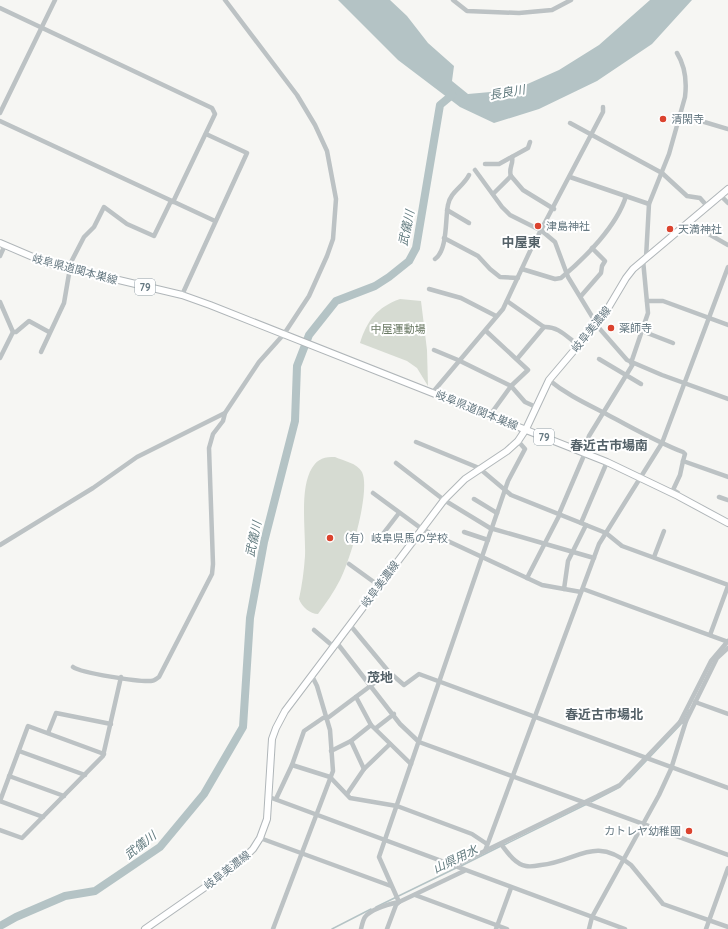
<svg xmlns="http://www.w3.org/2000/svg" width="728" height="929" viewBox="0 0 728 929" font-family="Quicksand,'Noto Sans JP',sans-serif">
<rect width="100%" height="100%" fill="#f6f6f3"/>
<g fill="#d6dbd2">
<path d="M400,299L421,301L427,350L428,386L417,368L407,361L360,343C367,321 377,307 400,299Z"/>
<path d="M335,457C344,461 357,463 362,472C371,491 350,561 340,580C334,592 326,603 318,614C310,614 302,607 299,599C302,585 304,571 305,556C306,532 299,489 312,468C318,458 325,457 335,457Z"/>
</g>
<path fill="#b4c3c5" d="M338,0H390L407,16L428,43L454,66L452,81L468,94L514,90L559,70L599,45L650,0H692L652,44L597,81L539,109L494,123L460,107L398,60Z"/>
<g fill="none" stroke-linecap="round" stroke-linejoin="round">
<g stroke="#b4c3c5" stroke-width="1.5">
<path d="M684,719L689,710"/>
<path d="M629,779L682,723"/>
<path d="M591,802L620,787"/>
<path d="M504,845L587,804"/>
<path d="M461,866L501,846"/>
<path d="M376,907L456,868"/>
<path d="M332,929L371,909"/>
</g>
<path stroke="#b4c3c5" stroke-width="8" d="M0,926L16,917L65,896L95,891L160,847L204,794L243,727L250,618L264,542L295,421L297,366L309,335L336,301L375,286L389,277L409,261L416,248L440,105L452,95"/>
<defs>
<g id="major">
<path d="M0,243L47,263L182,295L210,305L607,462L678,496L728,523"/>
<path d="M145,929L237,865L253,849L260,838L267,819L272,739L276,728L285,711L444,500L465,479L507,451L518,441L526,429L549,380L604,315L626,278L633,269L728,189"/>
</g>
</defs>
<use href="#major" stroke="#b0b6b9" stroke-width="8"/>
<g stroke="#bcc2c4" stroke-width="4.5">
<path d="M453,0L467,11L519,13L552,10L571,0"/>
<path d="M0,8L212,108L215,114L173,202"/>
<path d="M0,113L55,0"/>
<path d="M681,115L728,129"/>
<path d="M0,121L215,221"/>
<path d="M570,123L662,173L687,196L700,198L707,206"/>
<path d="M485,164H499L528,148L530,142"/>
<path d="M475,170L502,207L510,215L542,231L555,242L568,277L599,328L627,360L662,375L728,399"/>
<path d="M511,176C508,169 514,163 512,157"/>
<path d="M570,177L649,204"/>
<path d="M493,194L511,176L523,190L554,209"/>
<path d="M720,195L728,203"/>
<path d="M447,210L469,223"/>
<path d="M688,222L728,245"/>
<path d="M444,238L478,256L490,269L500,277L518,278"/>
<path d="M0,256L5,245"/>
<path d="M646,258L649,204L669,154L685,97C687,81 685,66 677,53"/>
<path d="M435,259C448,250 445,219 448,205C450,192 463,187 469,175"/>
<path d="M68,268L84,237L94,227L104,207L127,224L154,236L171,201"/>
<path d="M522,269L555,279L561,278C585,258 617,226 626,196"/>
<path d="M429,289L461,298L496,316"/>
<path d="M182,295L247,153L206,134"/>
<path d="M581,296L601,273L602,266L605,261L592,248"/>
<path d="M507,301L544,327C558,326 567,337 578,345"/>
<path d="M647,301H663L728,325"/>
<path d="M0,302L13,332L0,358"/>
<path d="M486,331L528,370L511,386L525,402L536,407"/>
<path d="M642,331L673,343"/>
<path d="M13,332H16L29,321L49,332"/>
<path d="M434,350L458,360L511,386L490,415"/>
<path d="M41,352L64,303L70,268"/>
<path d="M517,359L544,327"/>
<path d="M599,359L641,384"/>
<path d="M631,363L648,313L643,260"/>
<path d="M549,380C567,395 587,404 608,415C633,428 657,442 683,452L685,454L683,461L728,477"/>
<path d="M433,392L503,309L531,249L603,112V107"/>
<path d="M416,442L479,468L511,495L606,533L622,546L728,585"/>
<path d="M583,453L589,436L633,364"/>
<path d="M396,463L444,500L490,528L594,558"/>
<path d="M373,493L422,529L542,585L581,592"/>
<path d="M678,496V493L673,490L680,475L683,461"/>
<path d="M719,497L728,500"/>
<path d="M474,499L497,513"/>
<path d="M559,514L585,453"/>
<path d="M581,523L607,462"/>
<path d="M464,532L488,540"/>
<path d="M379,539L399,513"/>
<path d="M0,545L93,488L137,457L225,413L259,362L284,334L309,296L327,256L333,239L336,199L327,151L315,125L297,95L225,0"/>
<path d="M654,557L664,531"/>
<path d="M349,564L378,585"/>
<path d="M527,578L560,514"/>
<path d="M564,589L568,561L586,525"/>
<path d="M583,589L728,642"/>
<path d="M350,625L389,672L404,685L419,674L728,788"/>
<path d="M314,630L334,647"/>
<path d="M710,635L728,586"/>
<path d="M337,643L400,724L419,742L728,855"/>
<path d="M73,667C81,673 139,682 151,681C154,681 156,679 159,677L212,574L213,564L209,448L213,434L223,421L225,413"/>
<path d="M356,697L371,725L411,764"/>
<path d="M695,702L728,714"/>
<path d="M680,722L711,661L728,641"/>
<path d="M376,728L394,714"/>
<path d="M48,733L56,713L111,724"/>
<path d="M351,741L364,769"/>
<path d="M19,751L85,775"/>
<path d="M331,751L351,741L371,725"/>
<path d="M292,765L330,777L350,798L397,806L472,834L487,844"/>
<path d="M9,776L64,796"/>
<path d="M347,794L364,769L390,744"/>
<path d="M269,797L625,929"/>
<path d="M276,799L292,765L304,731L323,718L329,717L389,672"/>
<path d="M0,801L28,726L104,754"/>
<path d="M0,801L43,817"/>
<path d="M0,830L22,838L103,756L121,677"/>
<path d="M260,838L391,886"/>
<path d="M501,844C507,852 515,864 526,866C530,867 536,866 541,865C578,861 594,835 631,865L663,904L728,927"/>
<path d="M485,851L599,544L662,443L728,267"/>
<path d="M454,866L620,785L680,722L686,721"/>
<path d="M415,895L507,929"/>
<path d="M399,902L379,857L508,481L525,449L518,441"/>
<path d="M273,929L333,771L330,730L317,686L312,676"/>
<path d="M361,929C362,925 363,920 365,917C371,909 390,904 399,902L464,871"/>
<path d="M387,929L396,905L399,902"/>
<path d="M496,929L511,888"/>
<path d="M589,929L592,917L659,795L671,769L686,721L717,658L728,648"/>
<path d="M706,929L728,868"/>
</g>
<use href="#major" stroke="#fff" stroke-width="6"/>
</g>
<g fill="#db432e" stroke="#fff" stroke-width="1.5">
<circle cx="663" cy="119" r="4"/>
<circle cx="538" cy="226" r="4"/>
<circle cx="670" cy="229" r="4"/>
<circle cx="611" cy="328" r="4"/>
<circle cx="330" cy="538" r="4"/>
<circle cx="689" cy="831" r="4"/>
</g>
<g text-anchor="middle" dominant-baseline="central" stroke-width="4" stroke-linejoin="round" paint-order="stroke">
<g fill="#fff" stroke="#94a1a8" stroke-width="1">
<rect x="135" y="279" width="20" height="16" rx="3"/>
<rect x="534" y="429" width="20" height="16" rx="3"/>
</g>
<g font-size="10" font-weight="bold" fill="#667982">
<text x="145" y="287">79</text>
<text x="544" y="437">79</text>
</g>
<g font-size="11" fill="#667982" stroke="#fff" text-anchor="start">
<text x="671" y="119">清閑寺</text>
<text x="546" y="226">津島神社</text>
<text x="678" y="229">天満神社</text>
<text x="619" y="328">薬師寺</text>
<text x="338" y="538">（有）岐阜県馬の学校</text>
<text x="681" y="831" text-anchor="end">カトレヤ幼稚園</text>
</g>
<g font-size="11" fill="#667982" stroke="#fff">
<text transform="translate(75 269) rotate(15)">岐阜県道関本巣線</text>
<text transform="translate(591 329) rotate(-51)">岐阜美濃線</text>
<text transform="translate(477 410) rotate(22)">岐阜県道関本巣線</text>
<text transform="translate(380 584) rotate(-53)">岐阜美濃線</text>
<text transform="translate(227 870) rotate(-38)">岐阜美濃線</text>
</g>
<g font-size="11" fill="#6b7a65" stroke="#fff">
<text x="398" y="329">中屋運動場</text>
</g>
<g font-size="12" font-style="italic" fill="#627b7f" stroke="#fff">
<text transform="translate(507 92) rotate(-10)">長良川</text>
<text transform="translate(406 228) rotate(-78)">武儀川</text>
<text transform="translate(253 539) rotate(-78)">武儀川</text>
<text transform="translate(140 845) rotate(-38)">武儀川</text>
<text transform="translate(455 859) rotate(-26)">山県用水</text>
</g>
<g font-size="13" font-weight="bold" fill="#546168" stroke="#fff">
<text x="521" y="242">中屋東</text>
<text x="609" y="445">春近古市場南</text>
<text x="380" y="677">茂地</text>
<text x="604" y="714">春近古市場北</text>
</g>
</g>
</svg>
